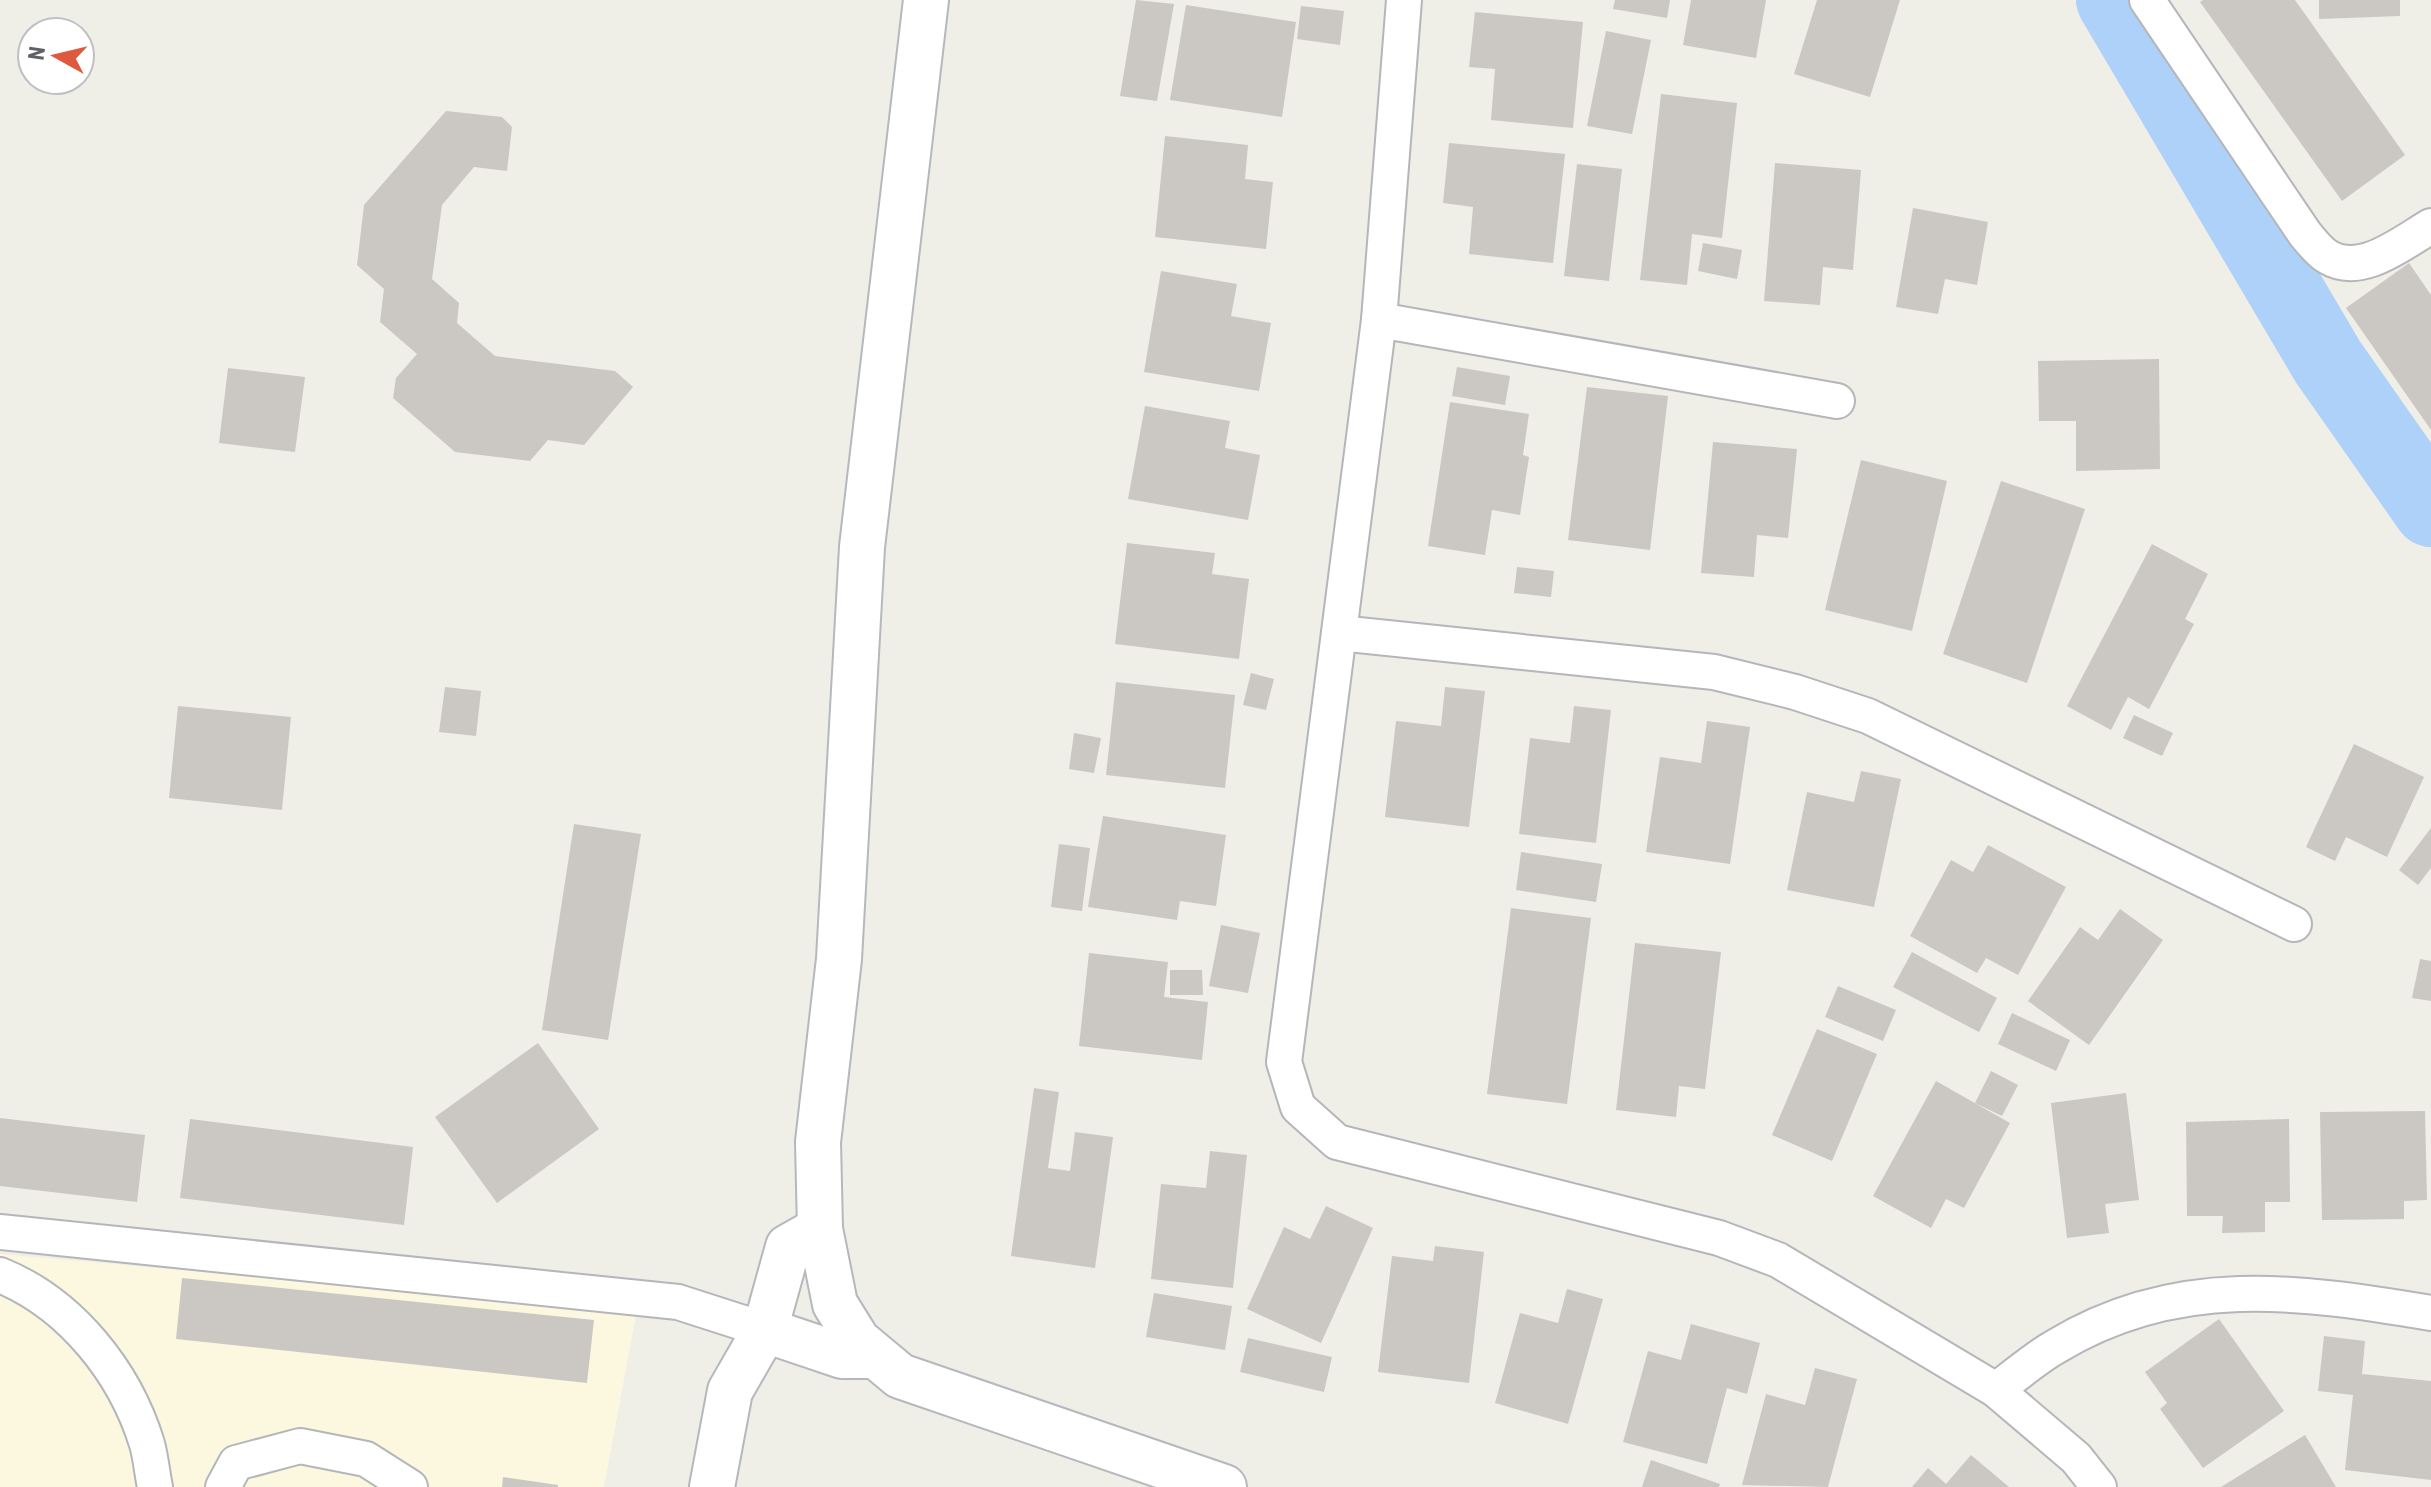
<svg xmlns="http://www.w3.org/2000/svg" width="2431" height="1487" viewBox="0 0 2431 1487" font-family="'Roboto Condensed',sans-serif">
<rect width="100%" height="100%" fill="#efeee7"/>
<path fill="#fcf8df" d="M0,1254L637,1310L604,1487H0Z"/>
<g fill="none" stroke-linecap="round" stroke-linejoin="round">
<path stroke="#add1f9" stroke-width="76" d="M2114,0L2328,362L2431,509"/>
</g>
<g fill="#cbc8c4">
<path d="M1136,0L1174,4L1157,101L1120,96Z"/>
<path d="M1615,0H1670L1667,18L1613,9Z"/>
<path d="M1691,0H1766L1756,58L1683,45Z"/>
<path d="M1817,0H1900L1870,97L1794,74Z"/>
<path d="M2203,0H2295L2405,155L2342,201L2200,2Z"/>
<path d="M2319,0H2400V16L2319,19Z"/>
<path d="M1186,5L1296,22L1282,117L1170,100Z"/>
<path d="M1301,6L1344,11L1340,45L1297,39Z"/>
<path d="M1475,12L1583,22L1573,128L1491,120L1495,69L1469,67Z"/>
<path d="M1606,31L1651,40L1632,134L1587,126Z"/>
<path d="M1661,94L1737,103L1722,238L1692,234L1687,285L1640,280Z"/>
<path d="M446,111L502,117L512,127L507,171L474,167L442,205L432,279L459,303L457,323L495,356L615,371L633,387L584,445L548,440L530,461L455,452L393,398L396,378L417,354L380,322L384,289L357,265L364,205Z"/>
<path d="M1165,136L1248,145L1245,179L1273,182L1266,249L1155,237Z"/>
<path d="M1449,143L1565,154L1553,263L1469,254L1473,207L1443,203Z"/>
<path d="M1775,163L1861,170L1853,270L1823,267L1820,305L1764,301Z"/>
<path d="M1577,164L1622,169L1609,281L1564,276Z"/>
<path d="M1913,208L1988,222L1977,285L1945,279L1938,314L1896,307Z"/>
<path d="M1703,243L1742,250L1737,279L1698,271Z"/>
<path d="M2409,263L2431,295V430L2346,308Z"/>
<path d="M1161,271L1237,284L1231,316L1271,323L1259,391L1144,372Z"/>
<path d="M2159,359L2160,469L2076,471V421H2039L2038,361Z"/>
<path d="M1457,367L1510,376L1505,405L1452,396Z"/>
<path d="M228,368L305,377L295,452L219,443Z"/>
<path d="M1587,387L1668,396L1650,550L1568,540Z"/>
<path d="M1450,402L1529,414L1523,455L1529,457L1520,515L1492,510L1485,555L1428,546Z"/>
<path d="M1145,406L1230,421L1225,448L1260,455L1248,520L1128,499Z"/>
<path d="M1713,442L1797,449L1788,538L1757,535L1754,577L1701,573Z"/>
<path d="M1861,460L1947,481L1912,631L1825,610Z"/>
<path d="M2001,481L2085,509L2027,683L1943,654Z"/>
<path d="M1127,543L1215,553L1212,574L1249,579L1239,659L1115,644Z"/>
<path d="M2152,544L2208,574L2185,619L2194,624L2149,709L2128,697L2111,730L2067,706Z"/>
<path d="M1517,567L1554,571L1551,597L1514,593Z"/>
<path d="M1251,673L1274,679L1266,710L1243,705Z"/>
<path d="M1116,682L1235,695L1225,788L1106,775Z"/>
<path d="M445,687L481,691L476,736L439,732Z"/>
<path d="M1445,687L1485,691L1469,827L1385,817L1396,721L1441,726Z"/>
<path d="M178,706L291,717L282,810L169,798Z"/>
<path d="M1574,706L1611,710L1596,843L1519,834L1530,738L1570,743Z"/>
<path d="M2134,715L2173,733L2162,756L2123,738Z"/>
<path d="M1707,721L1750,727L1730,864L1646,852L1660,757L1701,763Z"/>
<path d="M1074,733L1101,738L1094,773L1069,769Z"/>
<path d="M2354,744L2424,777L2387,857L2346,837L2335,861L2306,847Z"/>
<path d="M1861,771L1901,779L1874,907L1787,890L1807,792L1854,802Z"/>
<path d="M1103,816L1226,835L1216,906L1180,901L1177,920L1088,907Z"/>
<path d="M574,824L641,834L608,1040L542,1030Z"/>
<path d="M2431,828V868L2418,885L2399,870Z"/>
<path d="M1059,844L1090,848L1082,911L1051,907Z"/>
<path d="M1988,845L2066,887L2018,975L1986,958L1977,973L1910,936L1951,860L1973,872Z"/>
<path d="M1521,852L1602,864L1596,902L1516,890Z"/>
<path d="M1511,908L1591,918L1567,1104L1487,1094Z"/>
<path d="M2120,909L2163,940L2089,1045L2028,1001L2080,927L2098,940Z"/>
<path d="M1221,925L1260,933L1248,993L1209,986Z"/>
<path d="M1635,943L1721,952L1705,1089L1679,1086L1676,1117L1616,1110Z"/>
<path d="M1912,952L1997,998L1979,1032L1893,987Z"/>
<path d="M1089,953L1168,962L1164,997L1208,1002L1202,1060L1079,1046Z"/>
<path d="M2420,959L2431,961V1001L2412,998Z"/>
<path d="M1170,970H1202L1203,995H1170Z"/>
<path d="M1838,986L1896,1010L1883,1041L1825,1017Z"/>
<path d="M2012,1013L2070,1040L2056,1071L1998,1044Z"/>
<path d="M1817,1029L1877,1054L1832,1161L1772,1135Z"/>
<path d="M538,1043L599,1129L497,1203L435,1117Z"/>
<path d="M1991,1071L2018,1085L2002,1116L1975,1103Z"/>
<path d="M1936,1081L2010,1123L1964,1208L1946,1199L1931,1228L1873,1196Z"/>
<path d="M1034,1088L1059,1092L1048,1168L1070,1171L1075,1132L1113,1137L1095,1268L1011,1256Z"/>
<path d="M2126,1093L2139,1200L2105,1204L2109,1233L2067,1238L2051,1103Z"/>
<path d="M2425,1111L2427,1200L2404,1201V1219L2322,1220L2320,1112Z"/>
<path d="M0,1118L145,1135L137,1202L0,1186Z"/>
<path d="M190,1119L413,1147L404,1225L180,1198Z"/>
<path d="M2289,1119L2290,1202H2265V1232L2222,1233L2223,1216H2187L2186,1122Z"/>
<path d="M1210,1151L1247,1155L1233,1288L1151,1279L1161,1184L1206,1188Z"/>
<path d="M1326,1206L1373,1228L1321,1343L1247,1309L1284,1227L1310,1239Z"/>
<path d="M1435,1246L1484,1252L1469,1383L1378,1372L1392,1256L1433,1261Z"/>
<path d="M182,1278L594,1320L587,1383L176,1339Z"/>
<path d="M1567,1289L1603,1299L1568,1424L1495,1403L1520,1313L1558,1323Z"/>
<path d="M1154,1293L1232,1306L1225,1350L1146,1337Z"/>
<path d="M2219,1319L2284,1411L2203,1468L2160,1409L2167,1403L2145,1372Z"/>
<path d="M1691,1324L1760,1343L1747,1394L1727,1388L1707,1464L1623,1442L1648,1351L1681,1360Z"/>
<path d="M2324,1336L2365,1341L2362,1374L2431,1381V1480L2345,1470L2353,1395L2318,1391Z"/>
<path d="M1248,1338L1332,1357L1324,1392L1240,1372Z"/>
<path d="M1815,1368L1857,1379L1828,1487L1742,1485L1766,1394L1805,1405Z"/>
<path d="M2305,1435L2336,1487H2221Z"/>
<path d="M1971,1455L2009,1487H1912L1928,1468L1946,1484Z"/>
<path d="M1651,1460L1720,1484L1719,1487H1642Z"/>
<path d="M503,1477L558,1485V1487H502Z"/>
</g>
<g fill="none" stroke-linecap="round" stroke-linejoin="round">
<defs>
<g id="street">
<path d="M1404,0L1379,320L1284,1062L1298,1107L1337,1142L1719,1238L1778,1260L1996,1390L2076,1458L2099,1487"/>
<path d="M2147,0L2305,234C2312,242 2319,252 2328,257C2361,277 2402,243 2431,226"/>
<path d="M1379,320L1837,401"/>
<path d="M1339,633L1714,672L1795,692L1868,716L2294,924"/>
<path d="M0,1232L678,1302L765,1330"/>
<path d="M0,1275C71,1304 125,1372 147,1444C151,1458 152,1473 155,1487"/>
<path d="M1996,1390C2015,1376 2034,1359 2055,1347C2176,1273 2299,1291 2431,1313"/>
<path d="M223,1487L236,1463L300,1446L366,1459L410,1487"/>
</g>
<g id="secondary">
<path d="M926,0L862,547L839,959L818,1142L820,1229L835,1304L858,1341L900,1376L1224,1487"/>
<path d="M765,1330L842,1356H874"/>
<path d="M712,1487L730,1391L765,1330L788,1247L820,1229"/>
</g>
</defs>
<use href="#street" stroke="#b4b6ba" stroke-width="38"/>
<use href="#secondary" stroke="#b5b8bd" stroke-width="48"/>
<use href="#street" stroke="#fff" stroke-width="34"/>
<use href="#secondary" stroke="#fff" stroke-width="44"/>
</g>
<g transform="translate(56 56) rotate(278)"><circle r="38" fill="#ffffff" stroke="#bfc0c2" stroke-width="2"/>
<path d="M0-6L14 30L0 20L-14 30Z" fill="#de593e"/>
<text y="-12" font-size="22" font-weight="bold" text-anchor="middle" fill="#5e6166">N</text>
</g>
</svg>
